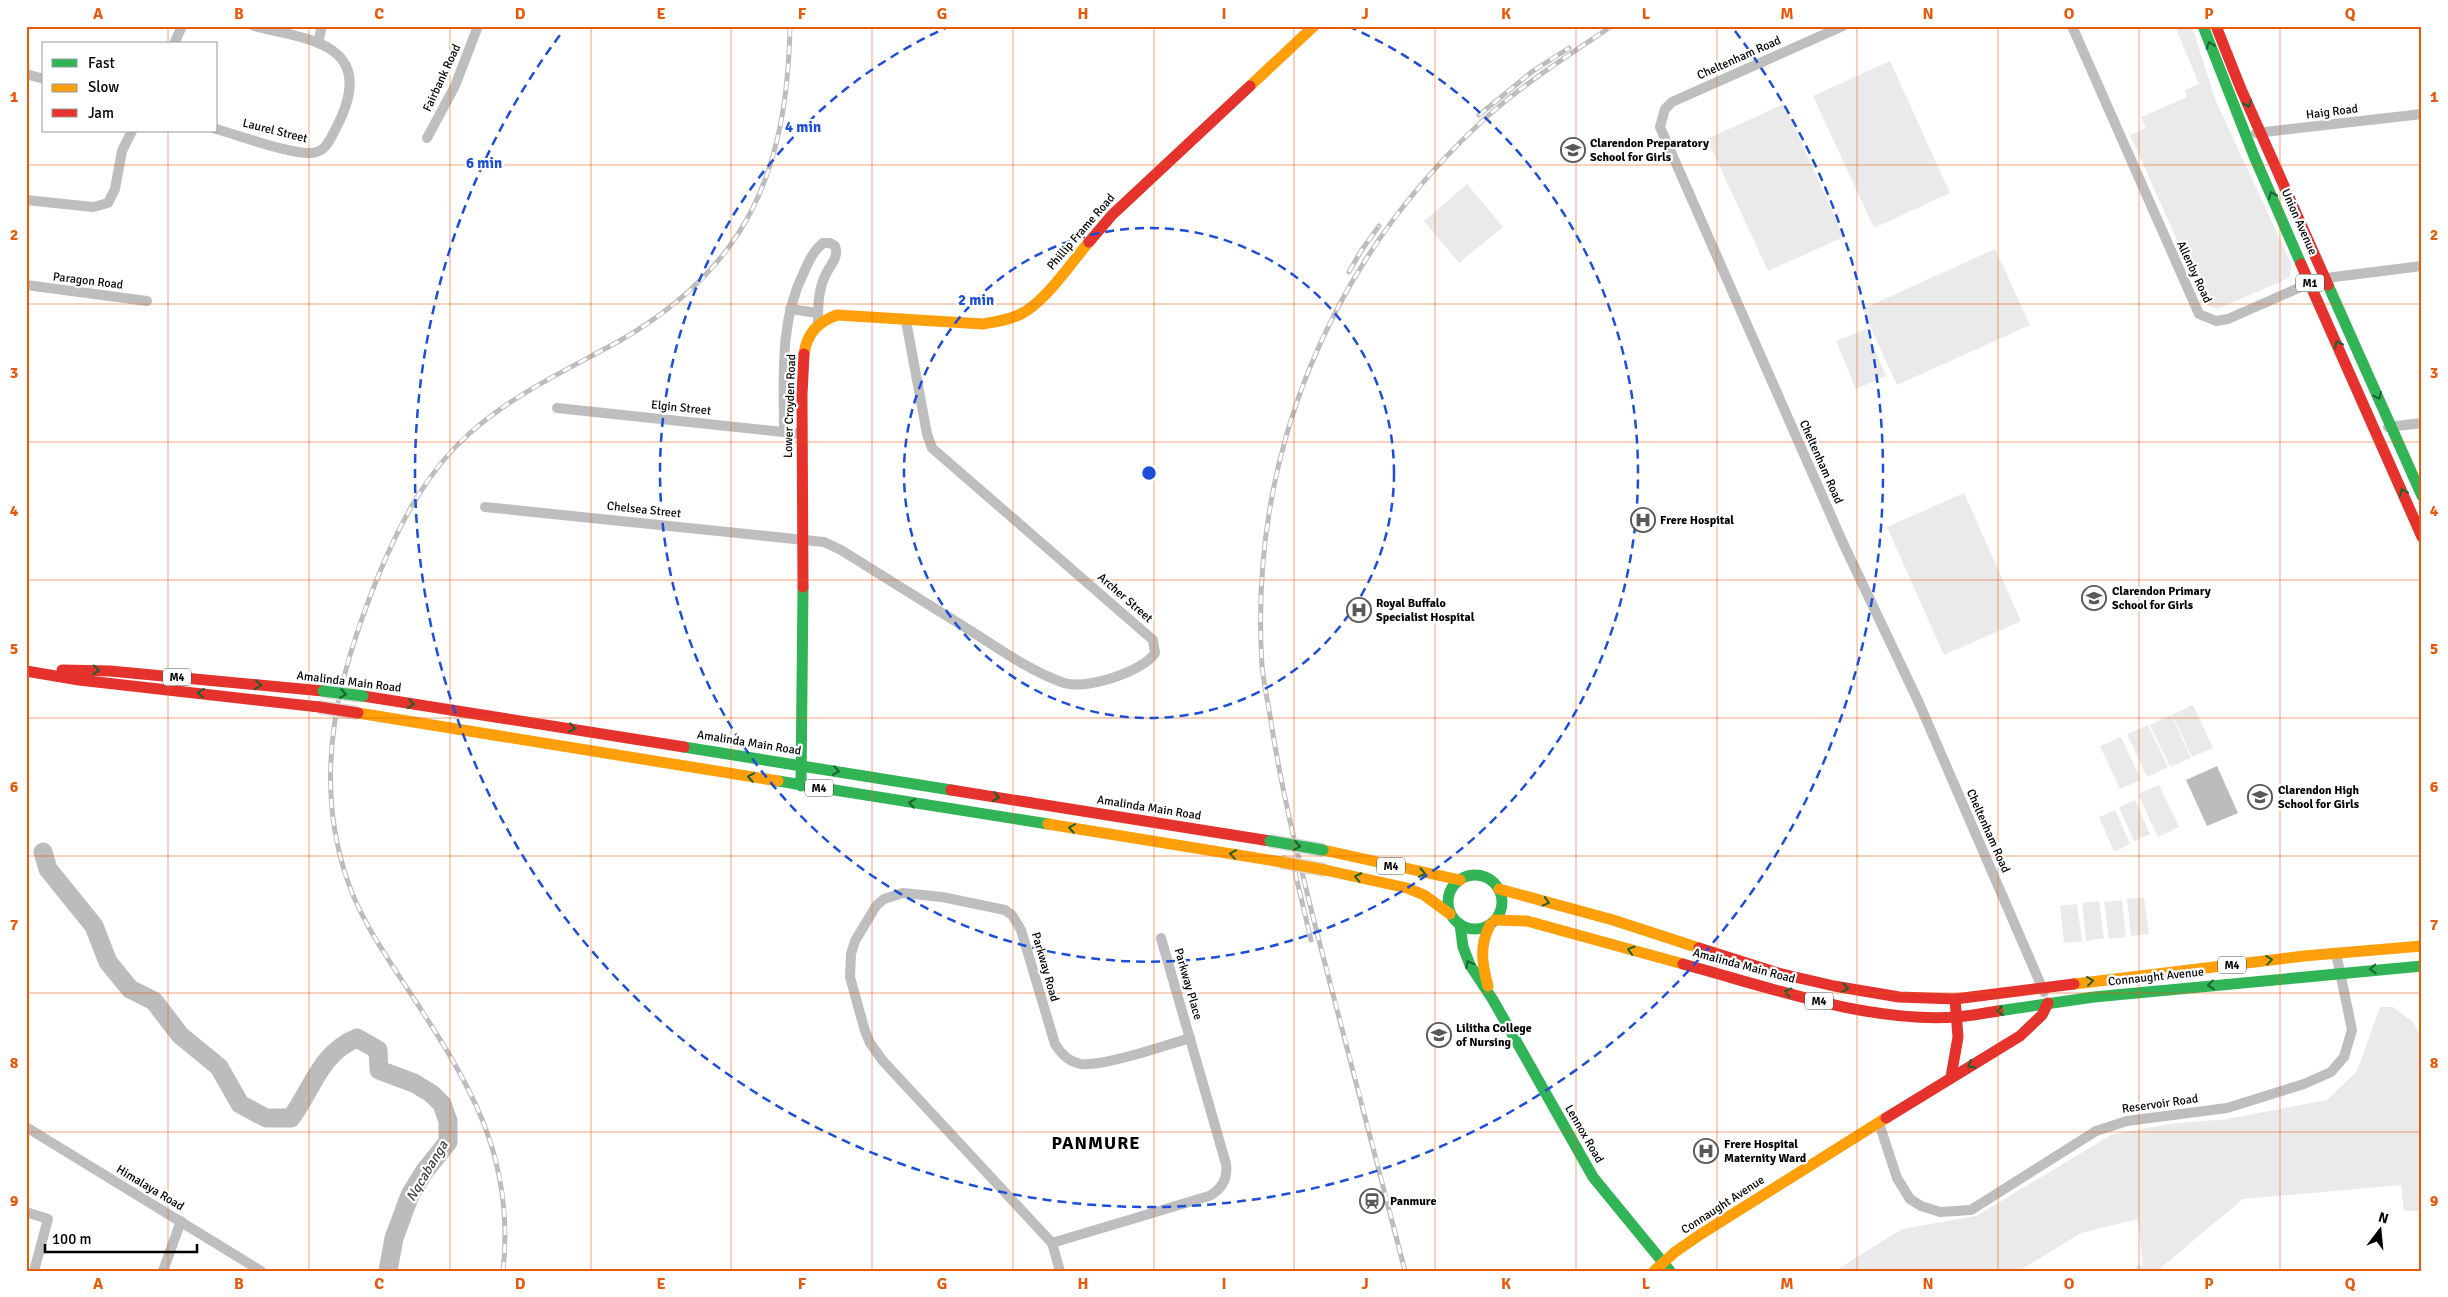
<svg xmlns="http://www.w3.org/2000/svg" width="2448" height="1297" viewBox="0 0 2448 1297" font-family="Signika,sans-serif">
<rect width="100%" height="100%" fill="#fff"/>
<g fill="#eaeaea">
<path d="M2175,26H2192L2215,99L2292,265L2289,278L2217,309L2206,305L2130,135L2146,128L2141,117L2187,97L2185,90L2199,84Z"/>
<path d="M1890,61L1950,193L1874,228L1813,96Z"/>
<path d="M1784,104L1844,237L1768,271L1707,139Z"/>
<path d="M1467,184L1503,227L1459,263L1424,221Z"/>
<path d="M1995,249L2030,325L1897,385L1862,309Z"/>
<path d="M1866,329L1886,376L1856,389L1836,341Z"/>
<path d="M1964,493L2021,621L1944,655L1887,527Z"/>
<path d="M2193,705L2213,748L2192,757L2172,715Z"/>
<path d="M2171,715L2191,758L2170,767L2150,725Z"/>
<path d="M2148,725L2168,767L2147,777L2127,734Z"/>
<path d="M2121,737L2141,780L2120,789L2100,746Z"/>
<path d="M2159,785L2179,827L2158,837L2138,794Z"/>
<path d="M2135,800L2150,834L2134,841L2119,807Z"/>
<path d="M2115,810L2130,844L2114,852L2099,817Z"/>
<path d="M2144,897L2149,934L2131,936L2127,899Z"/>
<path d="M2122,900L2126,937L2109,939L2104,902Z"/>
<path d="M2099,901L2104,938L2086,941L2082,903Z"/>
<path d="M2077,904L2082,941L2064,943L2060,906Z"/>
<path d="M2380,1007H2393L2414,1023L2422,1041V1211H2404L2401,1185L2243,1199L2157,1271H2136V1266L2143,1265L2138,1219L2081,1233L2019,1271L1838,1269L1902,1229L1976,1216L2111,1135L2168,1124L2227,1119L2327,1100L2357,1071Z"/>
</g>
<path fill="#bcbcbc" d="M2217,766L2238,813L2207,826L2186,780Z"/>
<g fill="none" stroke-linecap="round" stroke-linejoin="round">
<path stroke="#bcbcbc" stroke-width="19" d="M43,852L48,869L94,926L108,962L130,989L154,1001L180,1035L219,1067L240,1104L266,1118H291C313,1088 320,1053 357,1038L378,1050L379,1070L414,1083L432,1094L442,1104L448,1121V1142L424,1172L410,1195L394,1238L388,1271"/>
<g stroke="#bebebe" stroke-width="10">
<path d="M1843,26L1672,102L1665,109L1660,127L1843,543L1919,703L2044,992"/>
<path d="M2072,26L2199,314L2216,321L2228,319L2310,283L2326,278L2422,266"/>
<path d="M318,43L322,26"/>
<path d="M174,44L182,26"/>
<path d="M26,74L44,79"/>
<path d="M216,129C238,135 292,155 312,153C325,152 330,140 335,130C348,106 361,71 333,51C315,37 276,32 254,26"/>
<path d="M2256,133L2422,114"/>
<path d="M427,138L455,86L478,26"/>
<path d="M26,200L93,207L108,203L115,189L122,151L132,131"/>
<path d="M26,285L147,301"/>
<path d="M790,309L818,313"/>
<path d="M557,408L802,434"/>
<path d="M2388,427L2422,423"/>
<path d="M784,432C784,377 779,322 804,272C809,261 813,251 823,243H830L835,246C839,256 832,263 827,272C818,288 818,306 818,324"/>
<path d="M485,507L824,542L841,550C885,577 928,604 971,631C1001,650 1030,671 1064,683C1085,690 1143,672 1155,653L1153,640L932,448L927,434L906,321"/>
<path d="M1879,1123L1897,1178L1910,1199L1921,1206L1940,1212L1971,1210L2096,1131L2127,1121L2227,1108L2304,1084L2331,1072L2344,1057L2352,1030L2336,953"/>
<path d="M26,1127L261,1271"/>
<path d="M26,1212L48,1219L34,1271"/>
<path d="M1052,1243L1209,1196C1222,1189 1228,1179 1226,1164L1161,938"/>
<path d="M163,1271L181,1221"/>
<path d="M1060,1271L1052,1243L883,1061L870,1043L865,1031L850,977L851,954L855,941L876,906L884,899L903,893L942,897L1005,910L1012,915L1021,930L1055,1044C1061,1054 1069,1062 1081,1064C1103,1067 1166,1045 1190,1038"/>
</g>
<g stroke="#30b455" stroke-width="11">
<path d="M2203,26L2254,156L2301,264"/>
<path d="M2328,285L2422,496"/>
<path d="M684,747L951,790"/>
<path d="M778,781L1048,824"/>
<path d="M801,786L803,587"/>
<circle cx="1475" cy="902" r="27"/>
<path d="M1460,924L1463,947L1470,965L1493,1000L1593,1177L1670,1271"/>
<path d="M1998,1011L2094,997L2422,966"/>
</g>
<g stroke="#ff9f0a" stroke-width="11">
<path d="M1250,86L1314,26"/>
<path d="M804,354C807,333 818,322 837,315L983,324C996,322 1009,320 1021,314C1046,301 1070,264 1089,242"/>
<path d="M358,713L778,781"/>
<path d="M1048,824L1281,862"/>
<path d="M1323,850L1460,880"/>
<path d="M1325,870L1407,888L1424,895L1450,914"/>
<path d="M1499,889L1613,920L1699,948"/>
<path d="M1495,920L1527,921L1683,964"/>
<path d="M2074,984L2304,956L2422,946"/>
<path d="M1488,986C1482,964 1479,946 1490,925"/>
<path d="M1654,1271L1675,1252L1701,1234L1886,1118"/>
</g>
<g stroke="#e5322d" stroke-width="11">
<path d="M2216,26L2241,89L2328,285"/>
<path d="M1089,242L1112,215L1250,86"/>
<path d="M2301,264L2422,537"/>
<path d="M803,587L802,395L804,354"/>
<path d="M62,670L110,671L323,691"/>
<path d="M26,671L79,680L319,707"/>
<path d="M363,696L684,747"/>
<path d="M951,790L1270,841"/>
<path d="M1699,948L1778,973L1834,986L1899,997L1955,999L2074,984"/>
<path d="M1683,964C1768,987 1868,1023 1956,1017C1970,1016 1984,1013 1998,1011"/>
<path d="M1951,1077L1958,1037L1955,999"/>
<path d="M1886,1118L2020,1036L2042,1015L2048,1003"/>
</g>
<defs>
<g id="rail">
<path d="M1479,115L1533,71L1569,48"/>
<path d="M1349,272L1361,251L1379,226"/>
<path d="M1295,872L1311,940"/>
<path d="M503,1271C516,1150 464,1075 401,979C381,948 360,917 348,882C311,776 338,674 379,574C401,521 427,471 470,433C515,393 569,369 621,340C749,266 787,169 790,26"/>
<path d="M1405,1271C1376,1158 1347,1045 1317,933C1300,865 1283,797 1272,728C1269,707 1264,686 1262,666C1249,459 1327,267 1477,126C1517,88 1566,57 1612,26"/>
</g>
</defs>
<use href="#rail" stroke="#bdbdbd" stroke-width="5"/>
<use href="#rail" stroke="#fff" stroke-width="3" stroke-dasharray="9" stroke-linecap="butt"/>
<defs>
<g id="fast-bridge">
<path d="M323,691L363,696"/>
<path d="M1270,841L1323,850"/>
</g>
<path id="slow-bridge" d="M1281,862L1325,870"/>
<path id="jam-bridge" d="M319,707L358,713"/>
</defs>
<use href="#fast-bridge" stroke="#dbdbdb" stroke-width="14" stroke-linecap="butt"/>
<use href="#slow-bridge" stroke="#dbdbdb" stroke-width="14" stroke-linecap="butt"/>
<use href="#jam-bridge" stroke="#dbdbdb" stroke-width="14" stroke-linecap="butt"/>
<use href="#fast-bridge" stroke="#30b455" stroke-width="11"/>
<use href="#slow-bridge" stroke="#ff9f0a" stroke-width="11"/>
<use href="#jam-bridge" stroke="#e5322d" stroke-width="11"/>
</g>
<defs><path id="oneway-chevron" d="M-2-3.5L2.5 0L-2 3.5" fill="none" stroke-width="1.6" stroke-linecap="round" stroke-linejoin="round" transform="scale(1.25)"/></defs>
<g stroke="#1a632f">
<use href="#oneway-chevron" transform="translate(2210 45) rotate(-110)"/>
<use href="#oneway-chevron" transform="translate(2248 104) rotate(66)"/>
<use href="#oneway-chevron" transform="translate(2272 195) rotate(-114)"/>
<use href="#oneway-chevron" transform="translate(2338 344) rotate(-114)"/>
<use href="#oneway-chevron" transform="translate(2378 396) rotate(66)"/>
<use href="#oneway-chevron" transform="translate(2403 492) rotate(-113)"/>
<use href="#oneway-chevron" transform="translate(96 670) rotate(3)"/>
<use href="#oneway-chevron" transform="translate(258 685) rotate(5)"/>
<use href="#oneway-chevron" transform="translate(201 693) rotate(-174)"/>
<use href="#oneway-chevron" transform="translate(343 694) rotate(8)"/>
<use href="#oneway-chevron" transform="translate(411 704) rotate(9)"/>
<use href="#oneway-chevron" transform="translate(572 728) rotate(9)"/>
<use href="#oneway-chevron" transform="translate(836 771) rotate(9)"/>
<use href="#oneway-chevron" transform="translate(751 777) rotate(-171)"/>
<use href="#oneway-chevron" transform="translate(996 797) rotate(9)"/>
<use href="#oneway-chevron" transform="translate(912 803) rotate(-171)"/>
<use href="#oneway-chevron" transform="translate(1072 828) rotate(-171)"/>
<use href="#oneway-chevron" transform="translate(1297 846) rotate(10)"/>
<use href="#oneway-chevron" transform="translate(1233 854) rotate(-171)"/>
<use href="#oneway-chevron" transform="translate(1422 873) rotate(11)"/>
<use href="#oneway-chevron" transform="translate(1358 877) rotate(-168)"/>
<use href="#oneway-chevron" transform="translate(1546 902) rotate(15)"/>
<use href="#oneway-chevron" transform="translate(1631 950) rotate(-164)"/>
<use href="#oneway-chevron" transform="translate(2269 960) rotate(-7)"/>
<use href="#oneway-chevron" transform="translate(1469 964) rotate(-118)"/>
<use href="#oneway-chevron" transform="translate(2373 969) rotate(176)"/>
<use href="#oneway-chevron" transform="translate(2090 981) rotate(-7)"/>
<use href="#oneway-chevron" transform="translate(2211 985) rotate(174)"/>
<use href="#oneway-chevron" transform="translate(1845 988) rotate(9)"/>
<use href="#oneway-chevron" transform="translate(1788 992) rotate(-165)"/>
<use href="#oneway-chevron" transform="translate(2000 1011) rotate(172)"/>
<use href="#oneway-chevron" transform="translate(1971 1065) rotate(150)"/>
</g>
<path fill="none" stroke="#e8590c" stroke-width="1" stroke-opacity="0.55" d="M168,26V44M309,26V1271M450,26V1271M591,26V1271M731,26V1271M872,26V1271M1013,26V1271M1154,26V1271M1294,26V1271M1435,26V1271M1576,26V1271M1717,26V1271M1857,26V1271M1998,26V1271M2139,26V1271M2280,26V1271M168,131V1271M26,165H2422M26,304H2422M26,442H2422M26,580H2422M26,718H2422M26,856H2422M26,993H2422M26,1132H2422"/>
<g fill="none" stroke="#1d4ed8" stroke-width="2.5" stroke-dasharray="9 6">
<circle cx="1149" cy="473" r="245"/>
<path d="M1348 26A489 489 0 1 1 950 26"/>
<path d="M1735 31A734 734 0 1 1 563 31"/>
</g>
<defs>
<symbol id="school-ring" viewBox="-11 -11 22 22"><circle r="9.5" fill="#fff" stroke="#595959" stroke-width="1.5"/><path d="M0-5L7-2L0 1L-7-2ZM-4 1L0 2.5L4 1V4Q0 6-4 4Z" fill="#595959"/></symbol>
<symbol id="hospital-ring" viewBox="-11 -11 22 22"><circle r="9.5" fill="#fff" stroke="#595959" stroke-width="1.5"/><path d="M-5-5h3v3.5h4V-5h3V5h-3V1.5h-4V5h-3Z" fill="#595959"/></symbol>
<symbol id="university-ring" viewBox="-11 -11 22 22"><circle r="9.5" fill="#fff" stroke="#595959" stroke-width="1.5"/><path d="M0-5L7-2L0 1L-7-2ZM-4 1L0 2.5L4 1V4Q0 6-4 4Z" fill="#595959"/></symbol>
<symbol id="station-ring" viewBox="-11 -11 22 22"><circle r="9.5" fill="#fff" stroke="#595959" stroke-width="1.5"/><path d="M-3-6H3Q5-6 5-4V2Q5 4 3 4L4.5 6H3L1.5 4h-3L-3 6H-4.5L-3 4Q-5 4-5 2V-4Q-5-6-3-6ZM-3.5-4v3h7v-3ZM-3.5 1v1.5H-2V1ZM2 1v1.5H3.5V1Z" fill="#595959"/></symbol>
</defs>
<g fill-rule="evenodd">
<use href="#school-ring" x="1559" y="136" width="28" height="28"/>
<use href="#hospital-ring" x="1629" y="506" width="28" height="28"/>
<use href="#school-ring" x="2080" y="584" width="28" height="28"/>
<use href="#hospital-ring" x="1345" y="596" width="28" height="28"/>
<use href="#school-ring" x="2246" y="783" width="28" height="28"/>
<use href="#university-ring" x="1425" y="1021" width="28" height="28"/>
<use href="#hospital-ring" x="1692" y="1137" width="28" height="28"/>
<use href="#station-ring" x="1358" y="1187" width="28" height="28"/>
</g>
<g text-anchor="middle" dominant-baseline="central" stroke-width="4.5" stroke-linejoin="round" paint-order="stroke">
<g fill="#fff" stroke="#4c4c4c" stroke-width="1">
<rect x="2296" y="274.5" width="28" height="17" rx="4"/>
<rect x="163" y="668.5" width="28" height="17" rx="4"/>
<rect x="805" y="779.5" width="28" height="17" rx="4"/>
<rect x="1377" y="857.5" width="28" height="17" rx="4"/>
<rect x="2218" y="956.5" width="28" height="17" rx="4"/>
<rect x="1805" y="992.5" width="28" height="17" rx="4"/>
</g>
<g font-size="11" font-weight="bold" fill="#000">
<text x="2310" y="283">M1</text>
<text x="177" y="677">M4</text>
<text x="819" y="788">M4</text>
<text x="1391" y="866">M4</text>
<text x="2232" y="965">M4</text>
<text x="1819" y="1001">M4</text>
</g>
<g font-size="12" fill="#000" stroke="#fff">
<text transform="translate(1739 58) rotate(-24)">Cheltenham Road</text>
<text transform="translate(442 78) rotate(-65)">Fairbank Road</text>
<text transform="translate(2332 112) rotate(-7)">Haig Road</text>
<text transform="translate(275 131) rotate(14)">Laurel Street</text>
<text transform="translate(2299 222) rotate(66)">Union Avenue</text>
<text transform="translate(1081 232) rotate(-49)">Phillip Frame Road</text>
<text transform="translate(2194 272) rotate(65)">Allenby Road</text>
<text transform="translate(88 281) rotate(7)">Paragon Road</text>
<text transform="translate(790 406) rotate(-88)">Lower Croyden Road</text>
<text transform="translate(681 408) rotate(6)">Elgin Street</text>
<text transform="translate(1821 462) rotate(66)">Cheltenham Road</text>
<text transform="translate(644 510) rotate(6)">Chelsea Street</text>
<text transform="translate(1125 598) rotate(41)">Archer Street</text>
<text transform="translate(349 682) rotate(7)">Amalinda Main Road</text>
<text transform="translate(749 743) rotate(9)">Amalinda Main Road</text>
<text transform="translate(1149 808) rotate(9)">Amalinda Main Road</text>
<text transform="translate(1988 831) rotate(66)">Cheltenham Road</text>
<text transform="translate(1744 966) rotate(15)">Amalinda Main Road</text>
<text transform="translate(1045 967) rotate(74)">Parkway Road</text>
<text transform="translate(2156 977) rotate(-6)">Connaught Avenue</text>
<text transform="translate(1188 984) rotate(74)">Parkway Place</text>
<text transform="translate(2160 1104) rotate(-8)">Reservoir Road</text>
<text transform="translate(1584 1134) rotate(60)">Lennox Road</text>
<text transform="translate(150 1188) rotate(31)">Himalaya Road</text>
<text transform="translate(1723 1205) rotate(-33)">Connaught Avenue</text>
</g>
<g font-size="12" font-weight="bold" fill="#000" stroke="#fff" text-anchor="start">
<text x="1590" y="143">Clarendon Preparatory<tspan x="1590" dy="14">School for Girls</tspan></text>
<text x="1660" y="520">Frere Hospital</text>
<text x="2112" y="591">Clarendon Primary<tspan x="2112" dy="14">School for Girls</tspan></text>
<text x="1376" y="603">Royal Buffalo<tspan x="1376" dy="14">Specialist Hospital</tspan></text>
<text x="2278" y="790">Clarendon High<tspan x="2278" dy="14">School for Girls</tspan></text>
<text x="1456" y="1028">Lilitha College<tspan x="1456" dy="14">of Nursing</tspan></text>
<text x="1724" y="1144">Frere Hospital<tspan x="1724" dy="14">Maternity Ward</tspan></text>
<text x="1390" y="1201">Panmure</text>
</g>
<g font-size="14" font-style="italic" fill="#414141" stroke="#fff">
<text transform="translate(427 1171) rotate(-59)">Nqcabanga</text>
</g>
<g font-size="18" font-weight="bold" letter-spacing="1" fill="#000" stroke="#fff">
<text x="1096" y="1143">PANMURE</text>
</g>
</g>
<circle cx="1149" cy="473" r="8" fill="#1d4ed8" stroke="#fff" stroke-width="2.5"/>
<g font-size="15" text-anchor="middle" font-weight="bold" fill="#1d4ed8" stroke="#fff" stroke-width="4.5" stroke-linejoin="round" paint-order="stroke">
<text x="803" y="132">4 min</text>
<text x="484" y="168">6 min</text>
<text x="976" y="305">2 min</text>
</g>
<rect width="2448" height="1297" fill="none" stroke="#ffffff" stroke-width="55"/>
<rect x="42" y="42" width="175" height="90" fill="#ffffff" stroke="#999999"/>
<rect x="52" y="59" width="25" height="8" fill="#30b455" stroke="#999999"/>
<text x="88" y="68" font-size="15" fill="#000000">Fast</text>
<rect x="52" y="84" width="25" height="8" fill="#ff9f0a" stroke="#999999"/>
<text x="88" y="92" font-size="15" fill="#000000">Slow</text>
<rect x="52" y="109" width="25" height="8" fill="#e5322d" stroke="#999999"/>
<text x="88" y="118" font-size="15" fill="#000000">Jam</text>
<g transform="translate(2380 1230) rotate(16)" stroke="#ffffff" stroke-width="4" paint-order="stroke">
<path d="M0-4L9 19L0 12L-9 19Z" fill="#000000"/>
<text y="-8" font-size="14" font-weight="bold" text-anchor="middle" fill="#000000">N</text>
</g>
<path d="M45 1244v8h152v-8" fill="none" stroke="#000000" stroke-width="2.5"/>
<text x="52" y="1244" font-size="15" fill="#000000" stroke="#ffffff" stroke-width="4" paint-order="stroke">100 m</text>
<rect x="28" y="28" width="2392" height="1242" fill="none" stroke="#e8590c" stroke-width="2"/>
<g font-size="16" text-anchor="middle" font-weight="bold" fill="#e8590c">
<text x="98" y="19">A</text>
<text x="239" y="19">B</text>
<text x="379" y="19">C</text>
<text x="520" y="19">D</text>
<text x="661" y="19">E</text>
<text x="802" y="19">F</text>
<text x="942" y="19">G</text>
<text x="1083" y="19">H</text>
<text x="1224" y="19">I</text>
<text x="1365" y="19">J</text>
<text x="1506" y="19">K</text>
<text x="1646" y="19">L</text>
<text x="1787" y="19">M</text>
<text x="1928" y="19">N</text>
<text x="2069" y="19">O</text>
<text x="2209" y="19">P</text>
<text x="2350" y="19">Q</text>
<text x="14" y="102">1</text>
<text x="2434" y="102">1</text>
<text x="14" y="240">2</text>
<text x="2434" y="240">2</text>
<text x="14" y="378">3</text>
<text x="2434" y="378">3</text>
<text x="14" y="516">4</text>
<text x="2434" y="516">4</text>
<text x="14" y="654">5</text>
<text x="2434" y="654">5</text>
<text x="14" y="792">6</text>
<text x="2434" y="792">6</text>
<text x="14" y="930">7</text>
<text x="2434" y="930">7</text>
<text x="14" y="1068">8</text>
<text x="2434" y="1068">8</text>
<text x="14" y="1206">9</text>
<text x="2434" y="1206">9</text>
<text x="98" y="1289">A</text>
<text x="239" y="1289">B</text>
<text x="379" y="1289">C</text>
<text x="520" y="1289">D</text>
<text x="661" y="1289">E</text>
<text x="802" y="1289">F</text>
<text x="942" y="1289">G</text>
<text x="1083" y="1289">H</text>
<text x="1224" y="1289">I</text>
<text x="1365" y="1289">J</text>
<text x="1506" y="1289">K</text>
<text x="1646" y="1289">L</text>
<text x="1787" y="1289">M</text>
<text x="1928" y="1289">N</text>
<text x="2069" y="1289">O</text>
<text x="2209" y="1289">P</text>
<text x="2350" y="1289">Q</text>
</g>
</svg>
